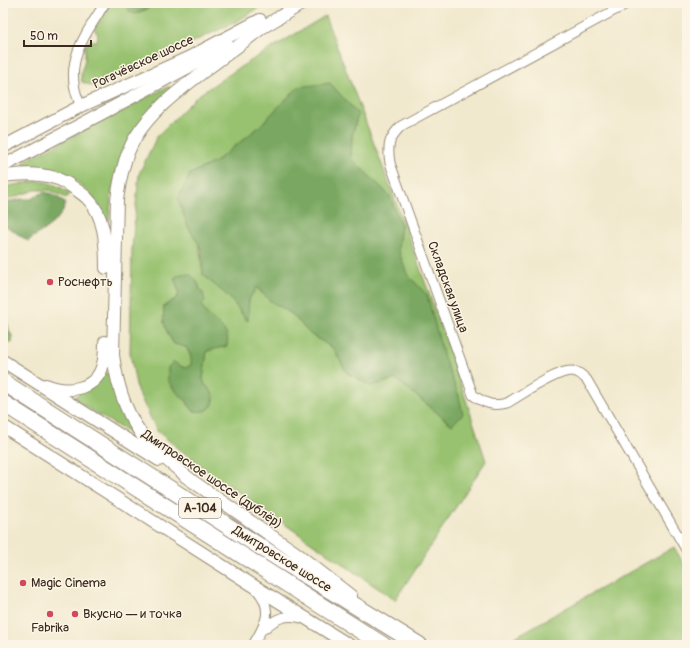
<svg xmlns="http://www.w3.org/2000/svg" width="690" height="648" viewBox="0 0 690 648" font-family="Pangolin,sans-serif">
<rect width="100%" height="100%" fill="#fcf5e5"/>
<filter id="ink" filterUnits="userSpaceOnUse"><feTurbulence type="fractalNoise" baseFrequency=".025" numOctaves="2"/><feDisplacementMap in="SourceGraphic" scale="8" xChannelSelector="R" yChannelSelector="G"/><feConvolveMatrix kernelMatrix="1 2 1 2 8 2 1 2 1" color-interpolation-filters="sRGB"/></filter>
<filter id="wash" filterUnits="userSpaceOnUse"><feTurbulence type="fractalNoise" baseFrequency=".012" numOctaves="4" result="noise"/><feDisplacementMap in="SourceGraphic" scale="16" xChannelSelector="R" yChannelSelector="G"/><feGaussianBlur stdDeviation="0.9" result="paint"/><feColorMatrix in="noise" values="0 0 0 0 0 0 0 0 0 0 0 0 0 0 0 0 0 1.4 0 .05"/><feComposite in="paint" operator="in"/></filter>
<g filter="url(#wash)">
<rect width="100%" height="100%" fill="#f1e9ce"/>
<g fill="#98c26f" stroke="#6a7646" fill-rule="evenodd">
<path d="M111,3H266L238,21L95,87L82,82L81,76L85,59V48L89,41H97L98,35L94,29Z"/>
<path d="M325,16C382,163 438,311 486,461L395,600L203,468L157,431L137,390L130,353L132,248L139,174L157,136L197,96L242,66ZM298,87L358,114L352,136L350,158L389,195L401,225L398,249L406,274L427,295L444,358L459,396L452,425L396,379L371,386L347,373L333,348L310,334L292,314L269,300L256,287L249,299L247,321L229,297L203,275L190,174L215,162L259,127ZM198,282L200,289L204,294L202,306L205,313L222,327L227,346L207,351L203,379L205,385L210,389L214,401L211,407L206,411L189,406L186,400L171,387L185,368L191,366L192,359L186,347L174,344C165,330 162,323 164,306L177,298L179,292L176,285Z"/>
<path d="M167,87H170V91L116,173L112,192L109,221H107L91,195L77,182L62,174L45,168L23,165L25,161Z"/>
<path d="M37,181C49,182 59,186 70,193L66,198L50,190H35L3,201V187Z"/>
<path d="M107,373H110L134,432L129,433L76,401L75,398L78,394Z"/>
<path d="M674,547L687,570V645H501Z"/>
</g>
<g fill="#7aa862" stroke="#5a6940">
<path d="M129,3H148V9L135,14L129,11L126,6Z"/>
<path d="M330,83L358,114L352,136L351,158L389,195L401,225L398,249L407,274L427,295L444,358L459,396L463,414L452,425L396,379L371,386L347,373L333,348L310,334L292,314L269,300L257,287L249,299L248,321L229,297L203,275L201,248L187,225L178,199L190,174L215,162L259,127L298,87Z"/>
<path d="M44,192L52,194L65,202C65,219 41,231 28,241L3,224V203L21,199H31Z"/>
<path d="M181,274C195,273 194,278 200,289C202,293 204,296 205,301L202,306C208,322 232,326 227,346L207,351L203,379L205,385C222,397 213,415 193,411L186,400L181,397L168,381V367L173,362L185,368L191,365C192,358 190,353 186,347L174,344C165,330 162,323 164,306L177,298L179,292L174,278Z"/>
<path d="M3,315L7,321L9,330L13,338L12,343L3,342Z"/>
</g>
</g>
<g filter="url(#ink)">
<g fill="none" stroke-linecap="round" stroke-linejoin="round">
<defs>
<g id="street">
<path d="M628,3L401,126C389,138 387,145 390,163L473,395C484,403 493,407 507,403C521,395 556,371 571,371C578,371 582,375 587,380L687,551"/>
<path d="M81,106C61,65 84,37 105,3"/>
<path d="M264,629C276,618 286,614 301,618"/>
<path d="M253,645C265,625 275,609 256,589"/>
</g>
<g id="secondary">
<path d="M253,33L303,3"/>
<path d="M3,147L81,106L188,58L260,20"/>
<path d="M3,166L228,46"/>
<path d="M3,176C15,175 28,173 40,175C53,176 65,181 74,188C78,191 83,194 87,198C105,215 106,244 106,268"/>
<path d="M3,361L159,460"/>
<path d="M46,385C68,394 97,390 103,364C105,357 105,349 105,342"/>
<path d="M3,426L254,586L349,645"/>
<path d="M185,476L296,553L351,596"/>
<path d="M191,480C177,468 160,456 147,441C126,417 117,386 113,355L117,200C120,179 124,157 135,138C151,111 178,91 203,72C222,58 241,44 259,30"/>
</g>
<g id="highway">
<path d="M3,382L281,560L419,645"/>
<path d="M3,403L383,645"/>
</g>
</defs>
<use href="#street" stroke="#968a76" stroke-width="11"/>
<use href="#secondary" stroke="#968a76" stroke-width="14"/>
<use href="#highway" stroke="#968a76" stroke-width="18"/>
<use href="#street" stroke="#fff" stroke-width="9"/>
<use href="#secondary" stroke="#fff" stroke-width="12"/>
<use href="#highway" stroke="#fff" stroke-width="16"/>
</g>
</g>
<g fill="#d1495b" stroke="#fcf5e5" stroke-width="1.5">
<circle cx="50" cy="282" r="4"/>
<circle cx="23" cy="583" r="4"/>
<circle cx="50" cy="614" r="4"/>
<circle cx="75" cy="614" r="4"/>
</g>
<g text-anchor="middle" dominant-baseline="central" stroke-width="3" stroke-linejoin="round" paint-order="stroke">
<rect fill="#fcf5e5" stroke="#75675a" stroke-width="1" x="179" y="498" width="42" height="20" rx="3"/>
<g font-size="12" font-weight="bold" fill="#3b2a1e">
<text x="200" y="508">А-104</text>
</g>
<g font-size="13" fill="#3b2a1e" stroke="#fcf5e5">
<text transform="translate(143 62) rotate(-25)">Рогачёвское шоссе</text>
<text transform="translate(448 287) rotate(70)">Складская улица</text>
<text transform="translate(212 479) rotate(34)">Дмитровское шоссе (дублёр)</text>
<text transform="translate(282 559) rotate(32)">Дмитровское шоссе</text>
</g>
<g font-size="13" fill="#3b2a1e" stroke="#fcf5e5" text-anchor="start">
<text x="58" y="282">Роснефть</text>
<text x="31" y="583">Magic Cinema</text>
<text x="83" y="614">Вкусно — и точка</text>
<text x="50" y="628" text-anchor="middle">Fabrika</text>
</g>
</g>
<rect width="690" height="648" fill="none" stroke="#fcf5e5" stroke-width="16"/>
<path d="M24 40v6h67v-6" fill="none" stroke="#3b2a1e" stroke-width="2"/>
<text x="30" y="40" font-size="12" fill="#3b2a1e" stroke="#fcf5e5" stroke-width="3" paint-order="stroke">50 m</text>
</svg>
